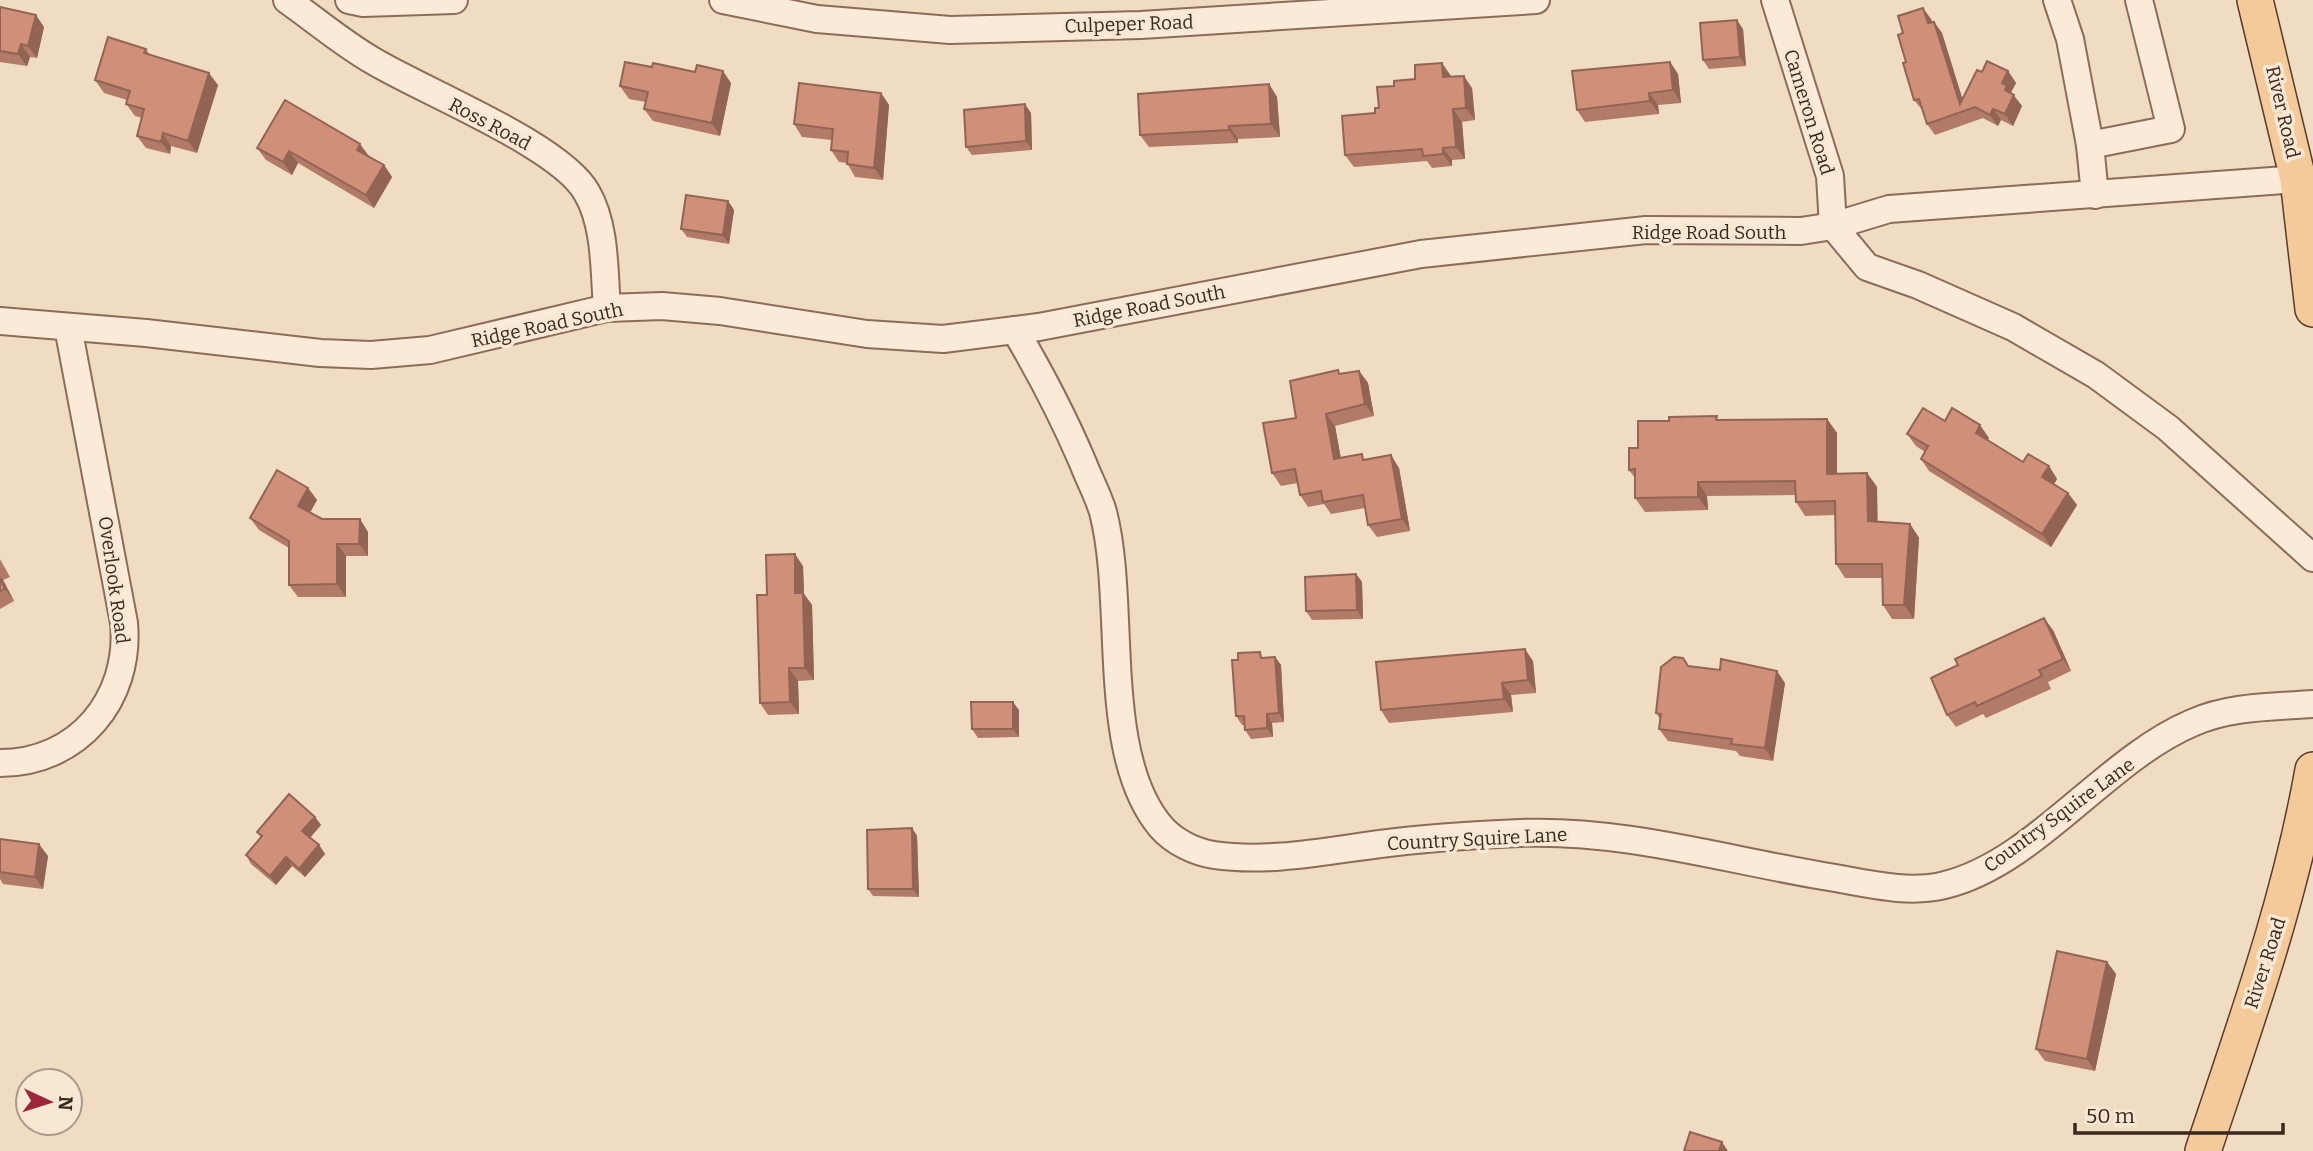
<svg xmlns="http://www.w3.org/2000/svg" width="2313" height="1151" viewBox="0 0 2313 1151" font-family="Bitter,serif">
<style>
.lines{fill:none;stroke-linecap:round;stroke-linejoin:round}
.minor-casing{stroke:#8b6c59;stroke-width:30}
.major-casing{stroke:#583b2e;stroke-width:38}
.minor{stroke:#faead7;stroke-width:26}
.major{stroke:#f4ca9a;stroke-width:35}
.wall{fill:#b27b67}
.shaded-wall{fill:#916454}
.building{fill:#cf8f78;stroke:#916454;stroke-width:2}
.labels{text-anchor:middle;dominant-baseline:central;stroke-width:7;stroke-linejoin:round;paint-order:stroke}
.street-label{font-size:19px;fill:#3a271e;stroke:#f7e7d3}
</style>
<rect width="100%" height="100%" fill="#f0dcc3"/>
<g class="lines">
<defs>
<g id="minor">
<path d="M 287,0 C 314,19 341,42 370,59 C 420,90 561,145 587,193 C 606,226 604,271 607,308"/>
<polyline points="349,0 363,3 454,0"/>
<polyline points="723,0 817,19 950,30 1141,25 1536,0"/>
<polyline points="1775,0 1830,176 1833,226 1867,267 1918,285 2013,327 2096,375 2168,428 2313,558"/>
<polyline points="2057,0 2070,39 2090,145"/>
<polyline points="2095,195 2090,145 2171,129 2139,0"/>
<polyline points="0,321 146,333 320,353 371,355 430,350 607,308 662,306 720,311 867,334 943,339 1039,327 1421,254 1646,230 1801,231 1833,226 1889,209 2298,179"/>
<path d="M 1015,330 C 1041,374 1063,416 1083,463 C 1089,479 1098,495 1103,512 C 1127,604 1099,754 1161,827 C 1174,842 1195,852 1214,855 C 1268,863 1326,851 1380,844 C 1426,838 1474,835 1520,833 C 1622,829 1723,859 1823,876 C 1862,882 1906,895 1945,885 C 2035,863 2105,760 2192,723 C 2230,706 2272,707 2313,704"/>
<path d="M 0,763 C 78,763 131,699 124,623 L 68,327"/>
</g>
<g id="major">
<polyline points="2255,0 2298,179 2313,309"/>
<path d="M 2203,1151 C 2245,1025 2290,901 2313,770"/>
</g>
</defs>
<!-- minor casing -->
<use href="#minor" class="minor-casing"/>
<!-- major casing -->
<use href="#major" class="major-casing"/>
<!-- minor -->
<use href="#minor" class="minor"/>
<!-- major -->
<use href="#major" class="major"/>
</g>
<!-- wall -->
<g class="wall">
<polygon points="0,7 44,27 37,58 30,57 27,66 0,62"/>
<polygon points="1931,19 1932,22 1934,22 1942,33 1962,99 1982,72 2008,71 2016,83 2011,92 2022,106 2013,126 2001,120 1998,126 1983,118 1935,135 1927,124 1923,111 1914,100"/>
<polygon points="1743,29 1746,66 1709,69 1703,60"/>
<polygon points="146,49 150,55 218,85 197,153 171,146 170,154 146,148 137,136 142,118 135,116 126,104 127,100 104,93 95,80"/>
<polygon points="1670,62 1678,74 1681,103 1658,105 1659,114 1585,122 1577,110"/>
<polygon points="1451,76 1472,88 1475,120 1462,122 1465,159 1452,160 1452,166 1432,168 1427,161 1354,167 1345,155 1394,86"/>
<polygon points="731,83 720,136 653,121 644,109 646,102 629,99 620,86"/>
<polygon points="1269,84 1277,97 1280,137 1238,139 1238,143 1149,147 1140,135"/>
<polygon points="881,93 889,105 883,180 855,177 847,163 839,162 831,150 832,140 802,137 794,124"/>
<polygon points="1031,113 1032,150 972,155 966,147"/>
<polygon points="360,144 369,156 384,165 392,177 374,208 298,163 292,175 266,160 257,148"/>
<polygon points="728,201 734,210 729,244 687,237 681,229"/>
<polygon points="1359,371 1368,383 1374,416 1335,426 1341,458 1366,459 1399,468 1410,531 1377,537 1368,525 1365,508 1331,514 1324,504 1308,507 1300,495 1298,483 1281,486 1272,473 1296,418 1341,374"/>
<polygon points="1827,419 1837,433 1837,474 1867,473 1877,487 1877,522 1910,524 1919,538 1914,619 1892,619 1883,605 1882,578 1845,578 1836,564 1835,515 1805,516 1796,502 1796,495 1707,496 1708,510 1645,512 1635,498 1635,478 1629,470 1638,448 1719,420"/>
<polygon points="1945,421 1989,438 1988,440 2023,462 2049,466 2057,479 2054,484 2068,493 2077,505 2051,547 1929,471 1921,459 1925,452 1916,446 1907,434"/>
<polygon points="308,488 317,500 310,512 322,519 368,532 368,556 346,556 346,597 298,597 289,585 289,548 259,530 250,518"/>
<polygon points="0,559 10,577 3,580 14,601 0,609"/>
<polygon points="803,566 804,594 812,605 814,680 798,681 799,714 768,715 760,703 767,595"/>
<polygon points="1356,574 1362,582 1363,619 1312,620 1306,611"/>
<polygon points="2053,630 2071,671 2048,682 2051,689 1986,718 1983,714 1956,727 1947,715"/>
<polygon points="1275,657 1281,665 1284,722 1272,723 1273,737 1251,739 1245,730 1245,725 1242,725 1236,716 1264,658"/>
<polygon points="1533,661 1536,693 1511,695 1513,712 1389,723 1381,710"/>
<polygon points="1689,666 1785,683 1773,761 1740,756 1736,751 1668,741 1659,729 1660,719 1656,713"/>
<polygon points="1019,710 1019,737 978,738 972,729"/>
<polygon points="315,817 321,825 310,838 319,845 325,854 305,877 292,866 276,885 251,864 246,855 261,837 257,832"/>
<polygon points="912,828 917,836 919,897 873,896 868,889"/>
<polygon points="0,839 48,856 43,889 3,884 0,879"/>
<polygon points="2107,962 2116,974 2095,1071 2045,1061 2036,1049"/>
</g>
<!-- shaded-wall -->
<g class="shaded-wall">
<polygon points="1923,8 1931,19 1936,35 1928,23"/>
<polygon points="36,15 44,27 37,58 28,46"/>
<polygon points="1737,20 1743,29 1746,66 1740,57"/>
<polygon points="1934,22 1942,33 1966,110 1960,104"/>
<polygon points="21,44 30,57 27,66 18,54"/>
<polygon points="1670,62 1678,74 1681,103 1673,90"/>
<polygon points="1442,63 1451,76 1452,89 1443,77"/>
<polygon points="723,71 731,83 720,136 712,123"/>
<polygon points="2008,71 2016,83 2011,92 2022,106 2013,126 2005,114 2005,90 2002,83"/>
<polygon points="209,73 218,85 197,153 188,141"/>
<polygon points="1464,76 1472,88 1475,120 1466,108"/>
<polygon points="1269,84 1277,97 1280,137 1271,124"/>
<polygon points="881,93 889,105 883,180 874,168"/>
<polygon points="1649,93 1658,105 1659,114 1650,101"/>
<polygon points="1025,104 1031,113 1032,150 1026,141"/>
<polygon points="1453,109 1462,122 1465,159 1456,147"/>
<polygon points="1993,109 2001,120 1998,126 1990,115"/>
<polygon points="1229,126 1238,139 1238,143 1229,130"/>
<polygon points="163,133 171,146 170,154 161,142"/>
<polygon points="360,144 369,157 357,150"/>
<polygon points="1443,148 1452,160 1452,166 1443,154"/>
<polygon points="289,151 298,163 292,175 283,162"/>
<polygon points="384,165 392,177 374,208 366,195"/>
<polygon points="728,201 734,210 729,244 723,235"/>
<polygon points="1359,371 1368,383 1374,416 1365,404"/>
<polygon points="1326,414 1335,426 1343,471 1334,459"/>
<polygon points="1827,419 1837,433 1837,488 1827,474"/>
<polygon points="1980,425 1989,438 1984,445 1976,433"/>
<polygon points="1391,455 1399,468 1410,531 1402,519"/>
<polygon points="2049,466 2057,479 2051,489 2042,477"/>
<polygon points="1867,473 1877,487 1878,535 1868,521"/>
<polygon points="1698,482 1707,496 1708,510 1698,497"/>
<polygon points="308,488 317,500 307,518 298,506"/>
<polygon points="2068,493 2077,505 2051,547 2042,534"/>
<polygon points="360,519 368,532 368,556 359,544"/>
<polygon points="1910,524 1919,538 1914,619 1904,605"/>
<polygon points="337,544 346,556 346,597 337,584"/>
<polygon points="795,554 803,566 804,594 812,605 814,680 805,668 795,593"/>
<polygon points="1356,574 1362,582 1363,619 1357,610"/>
<polygon points="0,577 3,580 14,601 5,589 0,579"/>
<polygon points="2044,618 2053,630 2071,671 2063,659"/>
<polygon points="1525,649 1533,661 1536,693 1528,680"/>
<polygon points="1275,657 1281,665 1284,722 1279,713"/>
<polygon points="789,668 798,681 799,714 790,702"/>
<polygon points="1777,671 1785,683 1773,761 1765,748"/>
<polygon points="1502,683 1511,695 1513,712 1504,699"/>
<polygon points="1013,702 1019,710 1019,737 1013,729"/>
<polygon points="1267,714 1272,723 1273,737 1267,728"/>
<polygon points="315,817 321,825 308,840 302,831"/>
<polygon points="912,828 917,836 919,897 913,889"/>
<polygon points="39,844 48,856 43,889 35,877"/>
<polygon points="319,845 325,854 305,877 299,869"/>
<polygon points="286,857 292,866 276,885 270,876"/>
<polygon points="2107,962 2116,974 2095,1071 2087,1059"/>
<polygon points="1722,1142 1728,1151 1720,1151 1719,1150"/>
</g>
<!-- building -->
<g class="building">
<polygon points="0,7 36,15 28,46 21,44 18,54 0,51"/>
<polygon points="1923,8 1928,23 1934,22 1960,104 1977,70 1982,72 1987,61 2008,71 2002,83 2007,86 2005,90 2014,95 2005,114 1993,109 1990,115 1975,107 1927,124 1919,99 1914,100 1903,63 1906,62 1898,35 1903,33 1898,16"/>
<polygon points="1737,20 1740,57 1703,60 1700,23"/>
<polygon points="108,37 146,49 144,53 209,73 188,141 163,133 161,142 137,136 144,109 126,104 130,91 95,80"/>
<polygon points="625,62 652,67 653,63 695,72 697,65 723,71 712,123 644,109 648,92 620,86"/>
<polygon points="1670,62 1673,90 1649,93 1650,101 1577,110 1572,71"/>
<polygon points="1442,63 1443,77 1464,76 1466,108 1453,109 1456,147 1443,148 1443,154 1423,156 1422,149 1345,155 1342,116 1375,113 1375,108 1379,108 1377,87 1394,86 1394,81 1415,79 1415,65"/>
<polygon points="799,83 881,93 874,168 847,164 848,152 831,150 833,129 794,124"/>
<polygon points="1269,84 1271,124 1229,126 1229,130 1140,135 1138,94"/>
<polygon points="285,100 360,144 357,150 384,165 366,195 289,151 283,162 257,148"/>
<polygon points="1025,104 1026,141 966,147 964,110"/>
<polygon points="686,195 728,201 723,235 681,229"/>
<polygon points="1338,370 1339,374 1359,371 1365,404 1326,414 1334,459 1362,454 1363,460 1391,455 1402,519 1368,525 1363,495 1323,502 1321,491 1300,495 1295,469 1272,473 1263,423 1296,418 1290,381"/>
<polygon points="1923,408 1945,421 1952,408 1980,425 1976,433 2023,462 2028,454 2049,466 2042,477 2068,493 2042,534 1921,459 1928,446 1907,434"/>
<polygon points="1717,416 1716,420 1827,419 1827,474 1867,473 1868,521 1910,524 1904,605 1883,605 1882,564 1836,564 1835,501 1796,502 1795,481 1698,482 1698,497 1635,498 1635,469 1629,470 1629,448 1638,448 1638,421 1669,421 1669,417"/>
<polygon points="277,470 308,488 298,506 322,519 360,519 359,544 337,544 337,584 289,585 289,541 250,518"/>
<polygon points="795,554 795,593 803,593 805,668 789,668 790,702 760,703 757,595 767,595 766,555"/>
<polygon points="1356,574 1357,610 1306,611 1305,577"/>
<polygon points="0,579 5,589 0,591"/>
<polygon points="2044,618 2063,659 2039,670 2042,676 1977,706 1975,702 1947,715 1931,678 1958,665 1955,659"/>
<polygon points="1525,649 1528,680 1502,683 1504,699 1381,710 1376,662"/>
<polygon points="1260,652 1261,658 1275,657 1279,713 1267,714 1267,728 1245,730 1244,716 1236,716 1232,660 1238,660 1238,653"/>
<polygon points="1674,657 1683,658 1688,666 1720,670 1721,659 1777,671 1765,748 1731,744 1732,739 1659,729 1661,714 1656,713 1661,667"/>
<polygon points="971,702 1013,702 1013,729 972,729"/>
<polygon points="289,794 315,817 302,831 319,845 299,869 286,857 270,876 246,855 262,836 257,832"/>
<polygon points="912,828 913,889 868,889 867,830"/>
<polygon points="0,839 39,844 35,877 0,872"/>
<polygon points="2057,951 2107,962 2087,1059 2036,1049"/>
<polygon points="1690,1132 1722,1142 1719,1150 1723,1151 1684,1151"/>
</g>
<g class="labels">
<!-- street labels -->
<g class="street-label">
<text transform="translate(1129 24) rotate(-2)">Culpeper Road</text>
<text transform="translate(1809 112) rotate(73)">Cameron Road</text>
<text transform="translate(2283 112) rotate(77)">River Road</text>
<text transform="translate(490 124) rotate(28)">Ross Road</text>
<text x="1709" y="232">Ridge Road South</text>
<text transform="translate(1149 306) rotate(-11)">Ridge Road South</text>
<text transform="translate(547 325) rotate(-12)">Ridge Road South</text>
<text transform="translate(114 580) rotate(82)">Overlook Road</text>
<text transform="translate(2059 815) rotate(-36)">Country Squire Lane</text>
<text transform="translate(1477 839) rotate(-3)">Country Squire Lane</text>
<text transform="translate(2265 963) rotate(-72)">River Road</text>
</g>
</g>
<!-- north arrow -->
<g transform="translate(49 1102) rotate(94)"><circle r="33" fill="#f7e7d3" stroke="#ab9a8b" stroke-width="2"/>
<path d="M0-5L12 26L0 18L-12 26Z" fill="#9c273a"/>
<text y="-10" font-size="19" font-weight="bold" text-anchor="middle" fill="#3a271e">N</text>
</g>
<!-- scale -->
<path d="M2075 1123v10h208v-10" fill="none" stroke="#3a271e" stroke-width="3.5"/>
<text x="2086" y="1123" font-size="21" fill="#3a271e" stroke="#f7e7d3" stroke-width="5" paint-order="stroke">50 m</text>
</svg>
